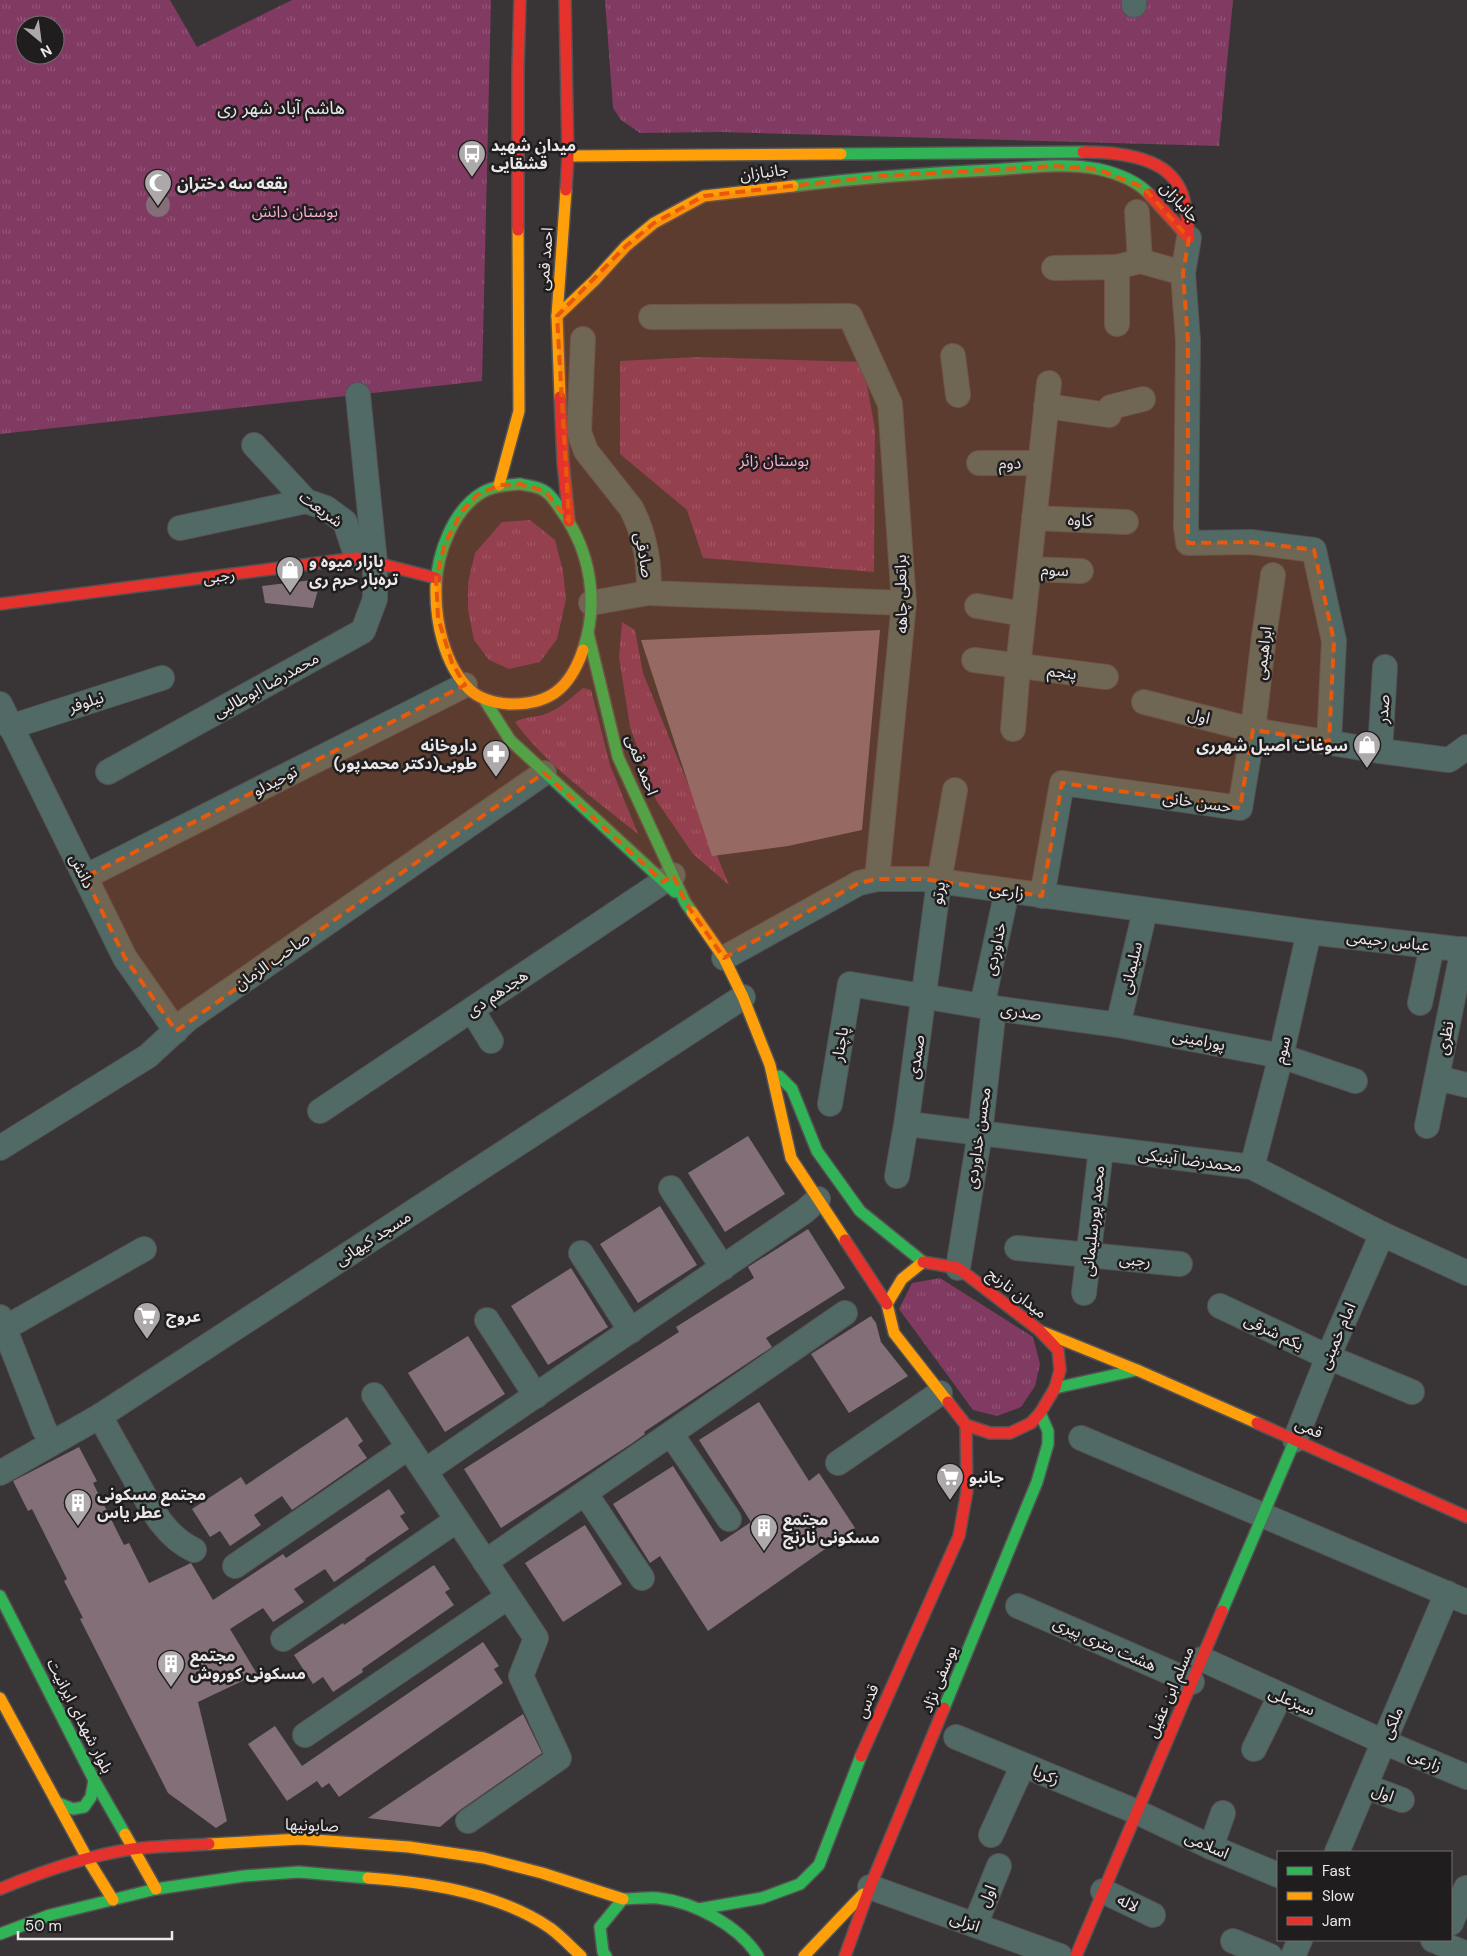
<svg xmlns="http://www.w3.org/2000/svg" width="1467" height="1956" viewBox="0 0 1467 1956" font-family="'DM Sans','Noto Sans Arabic',sans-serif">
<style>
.grass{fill:url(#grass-tufts);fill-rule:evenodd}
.building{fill:#826f78}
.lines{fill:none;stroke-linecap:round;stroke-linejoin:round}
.street-casing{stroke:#555254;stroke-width:26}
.fast-casing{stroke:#555254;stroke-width:14}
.slow-casing{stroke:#555254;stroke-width:14}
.jam-casing{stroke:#555254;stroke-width:14}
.street{stroke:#526a66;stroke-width:24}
.fast{stroke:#30b455;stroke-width:11}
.slow{stroke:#ff9f0a;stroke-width:11}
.jam{stroke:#e5322d;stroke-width:11}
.marked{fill:#e8590c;fill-opacity:0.2;stroke:#e8590c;stroke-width:4;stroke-dasharray:10 6;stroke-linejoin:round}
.labels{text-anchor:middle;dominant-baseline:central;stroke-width:5;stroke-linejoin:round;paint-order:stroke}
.poi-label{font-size:16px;font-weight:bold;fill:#ece8ea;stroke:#1f1d1e;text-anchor:start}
.street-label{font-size:16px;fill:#ece8ea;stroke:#1f1d1e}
.park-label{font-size:16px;fill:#f5aed0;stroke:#1f1d1e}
.neighbourhood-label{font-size:18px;fill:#ece8ea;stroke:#1f1d1e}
</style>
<defs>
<pattern id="grass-tufts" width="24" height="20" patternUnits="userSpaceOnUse" patternTransform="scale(1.25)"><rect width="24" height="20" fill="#813a61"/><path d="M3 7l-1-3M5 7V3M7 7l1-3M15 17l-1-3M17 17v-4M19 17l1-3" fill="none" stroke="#935678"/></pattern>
</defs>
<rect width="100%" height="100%" fill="#393537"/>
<!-- grass -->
<g class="grass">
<path d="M 0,0 L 170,0 L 197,47 L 292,0 L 491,0 L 482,381 L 0,434 ZM 25,25 L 55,25 L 55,55 L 25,55 Z"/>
<polygon points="605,0 1233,0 1219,146 721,132 640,133 621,120 613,108"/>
<polygon points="698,357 863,362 875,430 874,572 703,558 687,510 620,454 620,361"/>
<polygon points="530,520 555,540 563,571 566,599 557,639 540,662 509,669 489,660 474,640 468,610 468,583 475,553 502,522"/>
<polygon points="622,622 635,630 643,673 729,885 693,854 656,800 630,727 619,657"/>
<path d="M 583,688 L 591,690 L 610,765 L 638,834 C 597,801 545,764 515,722 C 525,717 533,717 543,715 C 558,710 571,698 583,688 Z"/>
<polygon points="940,1278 1033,1337 1040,1364 1035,1386 1021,1407 997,1416 973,1410 899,1309 912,1283"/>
</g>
<!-- building -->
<g class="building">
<circle cx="158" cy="205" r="12"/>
<polygon points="321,579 313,608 265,603 262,586"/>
<polygon points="880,630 862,830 788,846 712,856 641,640"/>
<polygon points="748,1136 785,1194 725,1232 688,1173"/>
<polygon points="660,1206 697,1265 638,1303 600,1244"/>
<polygon points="808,1229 845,1288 766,1338 772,1347 644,1432 645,1434 631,1444 501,1528 464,1469 679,1332 676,1327 754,1278 748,1267"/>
<polygon points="571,1268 608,1327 548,1365 511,1306"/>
<polygon points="871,1316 876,1323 881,1342 908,1376 849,1413 811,1354"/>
<polygon points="468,1336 505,1394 445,1432 408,1373"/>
<polygon points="759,1402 809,1481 819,1473 855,1528 708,1631 660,1556 650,1563 613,1504 673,1466 721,1542 751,1522 699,1440"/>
<polygon points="347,1417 363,1441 358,1445 367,1458 292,1510 282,1496 254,1515 261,1525 230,1546 220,1531 210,1537 192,1509 241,1477 246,1485"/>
<polygon points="79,1447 97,1481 93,1483 124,1545 129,1543 149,1583 191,1563 213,1600 283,1554 286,1558 389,1489 405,1513 400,1516 409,1529 365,1559 366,1560 334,1582 325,1569 294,1589 304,1602 273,1622 263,1608 230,1629 257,1674 198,1702 227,1821 216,1828 168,1793 80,1619 83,1618 64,1581 67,1579 32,1509 28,1511 13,1481"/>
<polygon points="585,1525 622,1584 563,1622 525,1563"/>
<polygon points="434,1565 450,1589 445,1592 454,1605 362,1669 363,1672 333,1692 323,1677 313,1684 294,1655 343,1623 344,1625"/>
<polygon points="483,1642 499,1666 494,1669 503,1683 339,1797 329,1783 322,1788 317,1781 287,1801 248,1744 275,1726 302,1766"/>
<polygon points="523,1714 542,1753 460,1810 440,1827 368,1818"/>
</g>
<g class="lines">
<defs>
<g id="street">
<polyline points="1134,5 1134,0"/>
<polyline points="1189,238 1183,273 1188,341 1186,527 1188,543 1251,542 1314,550 1334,641 1329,742"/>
<polyline points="1140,261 1183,273"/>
<polyline points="1054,268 1117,267"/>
<polyline points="651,317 850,316 890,404 904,603 877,879"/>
<polyline points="1117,324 1117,267 1140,261 1137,212"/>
<path d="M 583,339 L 579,432 L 586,451 L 631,508 C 644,532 651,566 648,593 L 904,603"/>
<polyline points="953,356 958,395"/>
<polyline points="1046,406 1109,415 1111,407 1143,399"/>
<polyline points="254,445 306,501 326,508 345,522 357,558"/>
<polyline points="979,463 1040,463"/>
<polyline points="1034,518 1126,522"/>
<polyline points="180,528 306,501"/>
<polyline points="1029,569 1081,571"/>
<polyline points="591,603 648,593"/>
<polyline points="977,606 1023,614"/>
<polyline points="974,660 1106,677"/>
<polyline points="1144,702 1253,730 1380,751 1449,760 1467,747"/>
<polyline points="0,704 125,958 176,1031"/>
<polyline points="10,727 162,678"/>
<polyline points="1013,729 1018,667 1049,383"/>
<polyline points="1380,751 1385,667"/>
<polyline points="108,772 363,631 375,599 375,563 358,395"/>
<polyline points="955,790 939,882 907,1119 908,1124 1252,1167 1382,1234 1467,1273"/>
<polyline points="85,877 465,685"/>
<polyline points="1042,896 1062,783 1240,808 1253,730 1264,636 1273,575"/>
<polyline points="724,958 859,883 877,879 924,879 1309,932 1467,950"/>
<polyline points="1420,1003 1432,946"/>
<polyline points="982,1006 1007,891"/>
<polyline points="472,1010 491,1041"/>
<polyline points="1118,1025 1145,911"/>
<polyline points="1437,1078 1467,1085"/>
<polyline points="830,1104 850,984 994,1008 1118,1025 1281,1056 1355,1081"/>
<polyline points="320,1111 673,875"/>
<polyline points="1427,1126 1463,949"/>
<polyline points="0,1148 148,1056 188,1019 544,773"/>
<polyline points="1252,1167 1281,1056 1309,932"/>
<polyline points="897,1176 907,1119"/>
<polyline points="671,1188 723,1268"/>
<polyline points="1017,1248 1180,1264"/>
<polyline points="581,1253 631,1331"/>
<polyline points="958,1268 980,1133 994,1008"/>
<polyline points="1084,1293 1101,1149"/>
<polyline points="1220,1306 1328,1357 1412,1392"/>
<polyline points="0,1317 44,1429 52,1442"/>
<polyline points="487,1320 536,1396"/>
<polyline points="5,1328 144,1249"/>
<polyline points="374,1395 536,1638 521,1676 559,1758 468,1821"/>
<path d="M 100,1416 C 111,1437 123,1457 134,1477 C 150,1506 164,1536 194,1550"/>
<polyline points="671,1434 729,1519"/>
<polyline points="1081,1438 1467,1602"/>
<polyline points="1295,1440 1328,1357 1382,1234"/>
<polyline points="838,1463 940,1393"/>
<polyline points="425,1471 805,1211 818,1199"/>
<polyline points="0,1473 100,1416 743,997"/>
<polyline points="585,1493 642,1578"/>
<polyline points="485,1562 845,1313"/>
<polyline points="235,1566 409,1447"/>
<polyline points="1018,1606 1192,1682"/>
<polyline points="283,1639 457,1520"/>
<polyline points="1202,1659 1384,1742 1467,1777"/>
<polyline points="305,1735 508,1597"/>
<polyline points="956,1737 1137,1812 1211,1847 1278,1875"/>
<polyline points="1254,1749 1280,1696"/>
<polyline points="1365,1786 1402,1800"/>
<polyline points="991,1835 1023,1765"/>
<polyline points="1211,1847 1223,1813"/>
<polyline points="1337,1852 1447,1593"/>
<polyline points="870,1887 1060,1956"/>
<polyline points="1103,1891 1153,1915"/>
<polyline points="1451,1923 1466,1888"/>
<polyline points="975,1925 999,1866"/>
<polyline points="1433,1940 1467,1954"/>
<polyline points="1233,1941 1270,1956"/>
<polyline points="1293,1956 1300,1940"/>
</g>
<g id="fast">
<polyline points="841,154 1083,152"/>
<path d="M 793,186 C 859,178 924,173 991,170 C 1026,168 1064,162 1098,169 C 1116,173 1136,180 1149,194"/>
<path d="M 520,484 C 528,486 539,486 546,492 C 553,497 558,506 563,513 C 591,553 599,604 583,650"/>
<path d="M 436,586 C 437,554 453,509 483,492 C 494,486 507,485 520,484"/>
<polyline points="588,633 618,757 685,902 692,912"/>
<polyline points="484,699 510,740 675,892"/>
<polyline points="779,1076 792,1089 817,1151 860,1211 923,1262"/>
<polyline points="1055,1388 1137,1370"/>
<polyline points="0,1596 94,1780 125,1834"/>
<polyline points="1222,1611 1295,1440"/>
<polyline points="944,1708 1037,1482 1048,1444 1048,1431 1040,1413"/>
<polyline points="56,1802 73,1809 84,1807 91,1797 94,1780"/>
<polyline points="699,1909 762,1898 800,1884 819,1865 861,1756"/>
<polyline points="0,1934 50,1915 156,1889 244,1876 299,1872 368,1878"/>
<path d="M 606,1956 L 603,1952 L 600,1927 L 623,1899 C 634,1899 646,1897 658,1898 C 694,1902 738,1925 758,1956"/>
</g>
<g id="slow">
<polyline points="568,156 841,154"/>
<polyline points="557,316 595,280 626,246 654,223 704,196 793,186"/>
<polyline points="560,397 557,316 566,190"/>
<polyline points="499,485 519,411 518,230"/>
<path d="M 436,586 C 435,621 444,665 470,690 C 481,700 495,703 509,704 C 550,705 570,688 583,650"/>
<polyline points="692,912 724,958 743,997 770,1065 791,1158 845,1240"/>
<polyline points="923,1262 902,1279 887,1304 894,1333 948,1402"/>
<polyline points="1043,1332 1137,1370 1257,1423"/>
<polyline points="0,1698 87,1858 113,1900"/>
<polyline points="125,1834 156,1889"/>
<polyline points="209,1844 301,1839 409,1847 484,1858 542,1873 623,1899"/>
<path d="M 368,1878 C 426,1882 501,1894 550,1928 C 561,1936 571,1947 581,1956"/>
<polyline points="804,1956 863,1894"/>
</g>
<g id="jam">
<polyline points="565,0 568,156 566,190"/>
<path d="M 1083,152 C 1114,152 1161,155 1178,185 C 1187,199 1187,222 1189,238 L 1149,194"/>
<polyline points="518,230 518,68 520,0"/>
<polyline points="560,397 563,462 569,521"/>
<polyline points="0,604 357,558 436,578"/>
<polyline points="845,1240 887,1304"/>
<polyline points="923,1262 958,1268 1039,1330 1058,1350 1060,1370 1055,1388 1040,1413 1031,1423 1010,1433 990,1433 966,1425 948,1402"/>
<polyline points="1257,1423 1467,1517"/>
<polyline points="861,1756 959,1536 967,1491 966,1425"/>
<path d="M 0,1889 C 43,1871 86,1856 132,1849 C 157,1846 183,1846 209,1844"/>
<polyline points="845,1956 870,1887 944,1708"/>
<polyline points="1076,1956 1222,1611"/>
</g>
</defs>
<!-- street casing -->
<use href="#street" class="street-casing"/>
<!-- fast casing -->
<use href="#fast" class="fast-casing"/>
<!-- slow casing -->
<use href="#slow" class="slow-casing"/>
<!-- jam casing -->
<use href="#jam" class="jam-casing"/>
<!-- street -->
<use href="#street" class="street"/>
<!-- fast -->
<use href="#fast" class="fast"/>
<!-- slow -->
<use href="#slow" class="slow"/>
<!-- jam -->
<use href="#jam" class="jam"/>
</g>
<!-- marked area -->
<path class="marked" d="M 1054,166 L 1097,169 L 1143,187 L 1189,238 L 1183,273 L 1188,341 L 1188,543 L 1251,542 L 1314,550 L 1334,641 L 1329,742 L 1253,730 L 1240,808 L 1062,783 L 1042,896 L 924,879 L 877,879 L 859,883 L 724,958 L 685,902 L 673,875 L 663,882 L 544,773 L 176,1031 L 125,958 L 85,877 L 465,685 L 452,663 L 438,618 L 436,578 L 445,543 L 462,511 L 477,495 L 499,485 L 520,484 L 545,491 L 569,521 L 557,316 L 626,246 L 654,223 L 704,196 L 877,176 Z"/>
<!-- icons -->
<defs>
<symbol id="bus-pin" viewBox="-11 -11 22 30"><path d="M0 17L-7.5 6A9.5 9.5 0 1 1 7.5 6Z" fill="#ada9ab" stroke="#1f1d1e"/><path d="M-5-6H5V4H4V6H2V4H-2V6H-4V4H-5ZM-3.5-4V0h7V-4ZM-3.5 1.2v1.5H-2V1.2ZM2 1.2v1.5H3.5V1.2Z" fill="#fff"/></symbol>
<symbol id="mosque-pin" viewBox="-11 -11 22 30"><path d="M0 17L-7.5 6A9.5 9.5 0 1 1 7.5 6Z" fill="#ada9ab" stroke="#1f1d1e"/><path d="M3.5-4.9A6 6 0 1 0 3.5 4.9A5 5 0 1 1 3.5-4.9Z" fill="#fff"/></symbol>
<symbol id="shop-pin" viewBox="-11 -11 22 30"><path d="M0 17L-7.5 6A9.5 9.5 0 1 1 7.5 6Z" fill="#ada9ab" stroke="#1f1d1e"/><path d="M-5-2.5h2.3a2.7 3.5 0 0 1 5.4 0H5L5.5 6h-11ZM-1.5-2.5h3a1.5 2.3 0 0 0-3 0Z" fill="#fff"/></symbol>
<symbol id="pharmacy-pin" viewBox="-11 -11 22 30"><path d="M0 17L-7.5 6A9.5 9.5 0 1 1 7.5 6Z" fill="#ada9ab" stroke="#1f1d1e"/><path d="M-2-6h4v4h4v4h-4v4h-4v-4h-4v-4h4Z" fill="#fff"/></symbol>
<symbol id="supermarket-pin" viewBox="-11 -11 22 30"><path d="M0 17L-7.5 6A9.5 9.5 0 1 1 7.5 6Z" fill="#ada9ab" stroke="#1f1d1e"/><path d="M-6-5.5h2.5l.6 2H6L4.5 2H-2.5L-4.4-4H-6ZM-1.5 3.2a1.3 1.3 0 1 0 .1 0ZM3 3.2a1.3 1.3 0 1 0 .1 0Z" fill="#fff"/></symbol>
<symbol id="building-pin" viewBox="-11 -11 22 30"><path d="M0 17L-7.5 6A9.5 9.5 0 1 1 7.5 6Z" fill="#ada9ab" stroke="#1f1d1e"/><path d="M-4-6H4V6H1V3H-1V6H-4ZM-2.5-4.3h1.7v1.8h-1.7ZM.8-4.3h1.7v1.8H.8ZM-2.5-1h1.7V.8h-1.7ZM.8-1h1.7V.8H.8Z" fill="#fff"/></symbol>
</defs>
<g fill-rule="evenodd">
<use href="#bus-pin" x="456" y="138" width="32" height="43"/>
<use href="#mosque-pin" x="142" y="167" width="32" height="43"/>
<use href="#shop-pin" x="274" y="554" width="32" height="43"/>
<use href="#shop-pin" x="1351" y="729" width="32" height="43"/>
<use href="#pharmacy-pin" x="480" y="738" width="32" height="43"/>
<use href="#supermarket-pin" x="131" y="1300" width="32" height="43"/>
<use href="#supermarket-pin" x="934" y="1461" width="32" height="43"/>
<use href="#building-pin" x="62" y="1487" width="32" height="43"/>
<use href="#building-pin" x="748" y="1512" width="32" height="43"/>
<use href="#building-pin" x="155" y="1648" width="32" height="43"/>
</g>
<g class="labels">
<!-- poi labels -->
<g class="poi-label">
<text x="491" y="145">میدان شهید<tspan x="491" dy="18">قشقایی</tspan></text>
<text x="177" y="183">بقعه سه دختران</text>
<text x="309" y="561">بازار میوه و<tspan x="309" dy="18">تره‌بار حرم ری</tspan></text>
<text x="477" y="745" text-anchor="end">داروخانه<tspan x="477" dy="18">طوبی(دکتر محمدپور)</tspan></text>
<text x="1348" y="745" text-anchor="end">سوغات اصیل شهرری</text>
<text x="166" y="1316">عروج</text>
<text x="969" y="1477">جانبو</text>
<text x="97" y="1494">مجتمع مسکونی<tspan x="97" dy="18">عطر یاس</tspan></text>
<text x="783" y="1519">مجتمع<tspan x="783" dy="18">مسکونی نارنج</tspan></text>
<text x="190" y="1655">مجتمع<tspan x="190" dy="18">مسکونی کوروش</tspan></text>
</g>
<!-- street labels -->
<g class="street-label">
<text transform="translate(764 172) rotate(-7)">جانبازان</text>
<text transform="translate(1180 202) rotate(47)">جانبازان</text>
<text transform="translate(545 259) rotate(-86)">احمد قمی</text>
<text transform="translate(1010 463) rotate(-1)">دوم</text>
<text transform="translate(321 509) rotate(36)">شریعت</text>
<text transform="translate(1080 520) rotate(2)">کاوه</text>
<text transform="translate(644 555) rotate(80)">صادقی</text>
<text transform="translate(1055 570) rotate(3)">سوم</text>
<text transform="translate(219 576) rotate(-7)">رجبی</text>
<text transform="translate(901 594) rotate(-91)">براتعلی چاهه</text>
<text transform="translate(1263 653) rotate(-83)">ابراهیمی</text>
<text transform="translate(1062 672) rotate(7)">پنجم</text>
<text transform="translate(266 685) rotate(-29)">محمدرضا ابوطالبی</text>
<text transform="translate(86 702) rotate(-18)">نیلوفر</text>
<text transform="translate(1383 709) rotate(-87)">صدر</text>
<text transform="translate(1199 716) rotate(14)">اول</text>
<text transform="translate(642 765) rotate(69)">احمد قمی</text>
<text transform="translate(275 781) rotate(-27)">توحیدلو</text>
<text transform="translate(1197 802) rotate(8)">حسن خانی</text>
<text transform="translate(82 871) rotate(64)">دانش</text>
<text transform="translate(1007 891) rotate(8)">زارعی</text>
<text transform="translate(938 893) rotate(-82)">پرتو</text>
<text transform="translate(1388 941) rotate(6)">عباس رحیمی</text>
<text transform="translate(995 949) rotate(-78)">خداوردی</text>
<text transform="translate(272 961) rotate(-35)">صاحب الزمان</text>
<text transform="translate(1131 968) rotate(-77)">سلیمانی</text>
<text transform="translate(497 993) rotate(-34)">هجدهم دی</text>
<text transform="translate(1021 1012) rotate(8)">صدری</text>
<text transform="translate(1445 1038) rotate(-79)">نظری</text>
<text transform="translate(1199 1040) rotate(11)">پورامینی</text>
<text transform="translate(840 1044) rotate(-80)">پاچنار</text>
<text transform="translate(1282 1050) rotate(-77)">سوم</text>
<text transform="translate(916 1057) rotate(-82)">صمدی</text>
<text transform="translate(978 1138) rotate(-82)">محسن خداوردی</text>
<text transform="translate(1190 1160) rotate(7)">محمدرضا آبنیکی</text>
<text transform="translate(1093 1221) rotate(-84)">محمد پورسلیمانی</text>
<text transform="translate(373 1238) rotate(-33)">مسجد کیهانی</text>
<text transform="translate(1135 1260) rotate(5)">رجبی</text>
<text transform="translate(1017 1293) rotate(38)">میدان نارنج</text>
<text transform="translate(1274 1332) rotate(25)">یکم شرقی</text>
<text transform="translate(1337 1336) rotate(-67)">امام خمینی</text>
<text transform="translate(1309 1428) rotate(24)">قمی</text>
<text transform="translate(1105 1644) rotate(24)">هشت متری پیری</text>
<text transform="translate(939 1679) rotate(-68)">یوسفی نژاد</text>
<text transform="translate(1170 1692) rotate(-67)">مسلم ابن عقیل</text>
<text transform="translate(867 1701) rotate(-66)">قدس</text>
<text transform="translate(1292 1701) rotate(24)">سبزعلی</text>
<text transform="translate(80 1716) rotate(63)">بلوار شهدای ایرانیت</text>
<text transform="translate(1392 1723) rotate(-67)">ملکی</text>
<text transform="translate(1425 1760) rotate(23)">زارعی</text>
<text transform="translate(1046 1775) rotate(23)">زکریا</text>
<text transform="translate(1383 1793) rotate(21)">اول</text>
<text transform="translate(312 1825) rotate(2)">صابونیها</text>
<text transform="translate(1207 1845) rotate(24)">اسلامی</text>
<text transform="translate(987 1896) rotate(-68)">اول</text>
<text transform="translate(1128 1903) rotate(26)">لاله</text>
<text transform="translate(965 1922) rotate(20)">انزلی</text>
</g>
<!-- park labels -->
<g class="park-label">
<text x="295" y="211">بوستان دانش</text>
<text x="774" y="460">بوستان زائر</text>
</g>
<!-- neighbourhood labels -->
<g class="neighbourhood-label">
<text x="281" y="108">هاشم آباد شهر ری</text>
</g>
</g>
<!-- legend -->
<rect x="1277" y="1851" width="175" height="90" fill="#1f1d1e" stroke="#716e70"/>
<rect x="1287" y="1867" width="25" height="8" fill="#30b455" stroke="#716e70"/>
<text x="1322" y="1876" font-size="15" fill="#ece8ea">Fast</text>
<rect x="1287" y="1892" width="25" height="8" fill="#ff9f0a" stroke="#716e70"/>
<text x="1322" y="1901" font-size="15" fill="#ece8ea">Slow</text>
<rect x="1287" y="1917" width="25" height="8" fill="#e5322d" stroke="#716e70"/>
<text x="1322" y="1926" font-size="15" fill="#ece8ea">Jam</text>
<!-- north arrow -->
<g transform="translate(40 40) rotate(151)"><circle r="24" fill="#1f1d1e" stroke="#716e70"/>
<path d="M0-4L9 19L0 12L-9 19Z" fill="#ada9ab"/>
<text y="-8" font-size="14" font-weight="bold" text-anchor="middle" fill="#ece8ea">N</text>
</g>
<!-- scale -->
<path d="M18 1931v8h154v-8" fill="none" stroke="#ece8ea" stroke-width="2.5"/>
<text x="25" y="1931" font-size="15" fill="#ece8ea" stroke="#1f1d1e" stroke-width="4" paint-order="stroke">50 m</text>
</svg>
